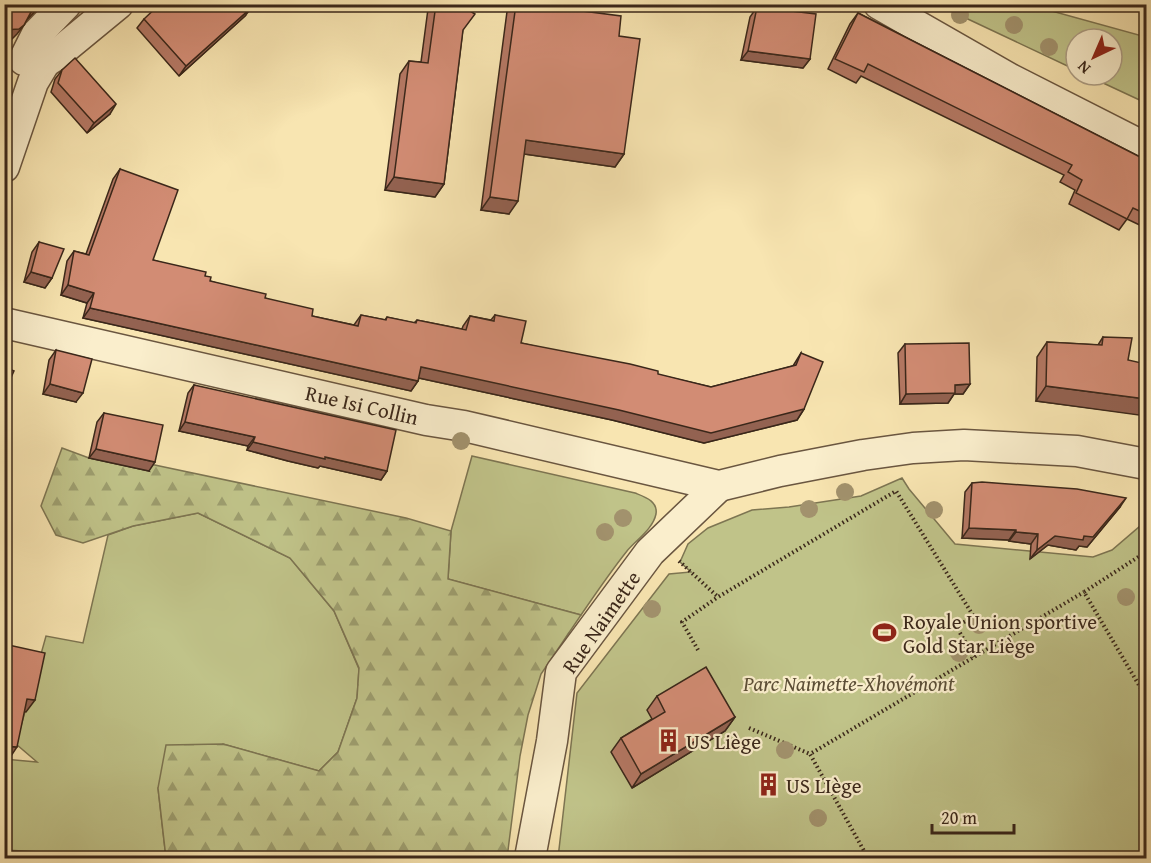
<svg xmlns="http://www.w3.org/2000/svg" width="1151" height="863" viewBox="0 0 1151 863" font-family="'Gentium Book Plus',serif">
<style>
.green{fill:#c0c389;stroke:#7d7552;stroke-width:1.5}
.forest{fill:url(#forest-firs);stroke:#7d7552;stroke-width:1.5}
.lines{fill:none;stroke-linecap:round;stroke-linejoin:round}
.minor-casing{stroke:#6a5640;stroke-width:33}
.path{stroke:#3a271a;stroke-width:4;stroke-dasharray:1.5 3;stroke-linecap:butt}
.minor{stroke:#faeecc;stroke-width:30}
.tree{fill:#a2926d}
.wall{fill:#b57864;stroke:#3a271a;stroke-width:1.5}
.shaded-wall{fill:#936251;stroke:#3a271a;stroke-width:1.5}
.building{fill:#d28c74;stroke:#3a271a;stroke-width:1.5}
.labels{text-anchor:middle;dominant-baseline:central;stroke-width:4.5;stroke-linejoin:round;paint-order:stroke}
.street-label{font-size:21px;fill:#3a271a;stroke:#faeecc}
.poi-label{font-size:21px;fill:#3a271a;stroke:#faeecc;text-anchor:start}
.park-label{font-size:21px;font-style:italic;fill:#5c4e36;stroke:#faeecc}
</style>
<defs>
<pattern id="forest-firs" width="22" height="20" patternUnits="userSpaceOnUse" patternTransform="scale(1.5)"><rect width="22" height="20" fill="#c0c389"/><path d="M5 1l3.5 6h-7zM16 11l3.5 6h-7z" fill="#9d9e6f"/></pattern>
</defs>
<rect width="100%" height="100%" fill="#f8e5b1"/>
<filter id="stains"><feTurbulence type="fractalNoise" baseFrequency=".00333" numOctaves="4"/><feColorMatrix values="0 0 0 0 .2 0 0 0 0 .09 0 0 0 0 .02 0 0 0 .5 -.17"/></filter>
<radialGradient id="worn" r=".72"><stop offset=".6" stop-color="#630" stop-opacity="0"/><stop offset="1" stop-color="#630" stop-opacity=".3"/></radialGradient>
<!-- green -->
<g class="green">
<polygon points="956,4 1030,5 1146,37 1146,103 1086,75 1112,75 1112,39 1076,39 1076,70 953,12"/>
<path d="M 472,456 L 635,493 C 645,497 658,501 656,514 C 653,529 636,540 627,551 C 611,571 596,593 581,615 L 448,579 L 451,531 Z"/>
<polygon points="902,478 909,489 955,544 1093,557 1112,550 1146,521 1146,858 558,858 577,693 669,574 691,572 680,562 688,544 708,528 752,510 789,507 861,496"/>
<polygon points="198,513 290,558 334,611 359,669 357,698 338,752 319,771 223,744 158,788 166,858 71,858 58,853 5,850 4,759 37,762 16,744 46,636 83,643 108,535 133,526"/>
</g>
<!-- forest -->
<polygon class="forest" points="62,448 89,458 150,464 406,518 451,531 448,579 581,615 541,674 528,715 520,756 507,858 166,858 158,788 166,745 223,744 319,771 338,752 357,698 359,668 334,611 290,558 198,513 133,526 83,543 56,535 41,506"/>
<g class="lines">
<defs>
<g id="minor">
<polyline points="879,4 1012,80 1146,148"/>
<polyline points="24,60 37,34 66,4"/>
<polyline points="45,62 56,55 118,4"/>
<polyline points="4,167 33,82 45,62"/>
<polyline points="4,323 426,420 464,426 719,486 780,471 863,455 913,448 964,445 1077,451 1146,464"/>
<polyline points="530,858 552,741 561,672 650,552 719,486"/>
</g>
</defs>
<!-- minor casing -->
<use href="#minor" class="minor-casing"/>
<!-- path -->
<g class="path">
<polyline points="1146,552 1084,592 1146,697"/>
<polyline points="679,561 718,597 896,491 974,617 956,626 974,657"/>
<polyline points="698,650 682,622 718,597"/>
<polyline points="749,728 810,754"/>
<polyline points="868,858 810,754 1084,592"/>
</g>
<!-- minor -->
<use href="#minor" class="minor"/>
</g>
<!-- trees -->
<g class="tree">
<circle cx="960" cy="15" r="9"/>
<circle cx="1014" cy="25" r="9"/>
<circle cx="1049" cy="47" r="9"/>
<circle cx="461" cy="441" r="9"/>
<circle cx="845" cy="492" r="9"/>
<circle cx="809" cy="509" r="9"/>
<circle cx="934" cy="510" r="9"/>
<circle cx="623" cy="518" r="9"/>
<circle cx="605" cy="532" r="9"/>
<circle cx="1126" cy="597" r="9"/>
<circle cx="652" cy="609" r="9"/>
<circle cx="979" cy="625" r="9"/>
<circle cx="959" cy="653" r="9"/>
<circle cx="785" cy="750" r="9"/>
<circle cx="818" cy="818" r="9"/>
</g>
<!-- wall -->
<g class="wall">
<polygon points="431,4 466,4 444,184 435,197 385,190 400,74 409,61 421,62 428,9"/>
<polygon points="508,4 544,4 544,6 619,36 624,154 615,167 524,154 509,214 481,210"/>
<polygon points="757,7 810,59 803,68 741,60 750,17"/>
<polygon points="858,13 1146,160 1146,228 1127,219 1119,230 1069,204 1075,190 1060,182 1064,175 861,76 856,83 828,69 850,24"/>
<polygon points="245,16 179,76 137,28 144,19"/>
<polygon points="62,70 110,114 87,133 51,92 55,79"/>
<polygon points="120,169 153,260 205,276 210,281 265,298 312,316 354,325 361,315 385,320 387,317 414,323 417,320 462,329 463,326 470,316 491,320 495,315 521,343 711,387 793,366 801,353 804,409 797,420 704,443 612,420 419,378 418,381 411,391 83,318 87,303 61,295 67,261 74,251 86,254 113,179"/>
<polygon points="39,242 52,278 45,288 24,282 32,252"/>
<polygon points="1103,337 1128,360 1137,414 1036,401 1037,357 1047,342 1098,345"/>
<polygon points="905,344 970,384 963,394 954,394 948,403 900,404 898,353"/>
<polygon points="56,350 76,402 43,394 49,360"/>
<polygon points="194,385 387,471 381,480 320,466 318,468 288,461 247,450 248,446 179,431 188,393"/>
<polygon points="104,413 149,471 89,458 97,422"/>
<polygon points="972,483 1120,507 1087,547 1079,546 1076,550 1048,545 1030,559 1031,544 1009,541 1009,540 962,538 965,492"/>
<polygon points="657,696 735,717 725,731 632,788 611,752 621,738 652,719 647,710"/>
</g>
<!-- shaded-wall -->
<g class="shaded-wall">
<polygon points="39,4 42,4 25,22 31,12"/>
<polygon points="694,4 719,4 718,7"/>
<polygon points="252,7 245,16 179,76 186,66"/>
<polygon points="24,25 17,34 12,39 4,39 4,30"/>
<polygon points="748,51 810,59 803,68 741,60"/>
<polygon points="116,104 110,114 87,133 94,123"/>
<polygon points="526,140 624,154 615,167 517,153"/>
<polygon points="394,177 444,184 435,197 385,190"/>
<polygon points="490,197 518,201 509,214 481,210"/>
<polygon points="31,272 52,278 45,288 24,282"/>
<polygon points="68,285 94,293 87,303 61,295"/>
<polygon points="90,308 418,381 411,391 83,318"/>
<polygon points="421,367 804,409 797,420 704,443 612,420 414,377"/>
<polygon points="50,384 83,393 76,402 43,394"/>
<polygon points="970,384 963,394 954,394 948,403 900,404 906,394 955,385"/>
<polygon points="1046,386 1146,399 1146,416 1036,401"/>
<polygon points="185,422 255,437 248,446 179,431"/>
<polygon points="253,442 325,457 387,471 381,480 320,466 318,468 288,461 247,450"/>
<polygon points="96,449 155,462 149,471 89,458"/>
<polygon points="1126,498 1120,507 1087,547 1079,546 1076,550 1048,545 1030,559 1037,550 1055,536"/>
<polygon points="969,528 1016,530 1009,540 962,538"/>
<polygon points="1016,532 1038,534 1031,544 1009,541"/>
<polygon points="27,699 35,700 26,712 19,711"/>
<polygon points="735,717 725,731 632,788 641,774"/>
<polygon points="4,746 17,747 9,759 4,759"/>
</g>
<!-- building -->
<g class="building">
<polygon points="4,4 39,4 31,12 24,25 19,29 4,30"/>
<polygon points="160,4 250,4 252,7 186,66 144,19"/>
<polygon points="436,4 466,4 465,8 475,14 463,30 444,184 394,177 409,61 428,63"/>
<polygon points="516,4 544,4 544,6 621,16 619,36 640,39 624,154 526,140 518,201 490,197"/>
<polygon points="757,7 816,14 810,59 748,51"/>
<polygon points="858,13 1146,160 1146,214 1133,208 1127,219 1076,193 1082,180 1068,172 1072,165 868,64 864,72 835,59"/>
<polygon points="75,58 116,104 94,123 58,83 62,70"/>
<polygon points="120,169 178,190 153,260 206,272 205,276 211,277 210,281 266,294 265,298 313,309 312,316 358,326 361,315 386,320 387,317 416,323 417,320 466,330 470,316 494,321 495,315 526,321 521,343 630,364 658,371 658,374 711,387 796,365 801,353 823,362 804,409 711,433 619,410 421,367 418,381 90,308 94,293 68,285 74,251 89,255"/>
<polygon points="39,242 64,249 52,278 31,272"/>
<polygon points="1103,337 1132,338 1128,360 1146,364 1146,399 1046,386 1047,342 1102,345"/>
<polygon points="969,343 970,384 955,385 955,393 906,394 905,344"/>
<polygon points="56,350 92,359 83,393 50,384"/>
<polygon points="4,367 14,371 4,393"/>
<polygon points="194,385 396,430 387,471 325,457 325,459 295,452 253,442 255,437 185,422"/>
<polygon points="104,413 163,425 155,462 96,449"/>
<polygon points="982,482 1077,489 1126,498 1093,537 1084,536 1083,540 1055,536 1037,550 1038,534 1016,532 1016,530 969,528 972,483"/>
<polygon points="4,644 45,653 35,700 27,699 17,747 4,746"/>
<polygon points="706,667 735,717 641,774 621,738 665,712 657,696"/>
</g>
<!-- icons -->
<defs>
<symbol id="stadium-bare" viewBox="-9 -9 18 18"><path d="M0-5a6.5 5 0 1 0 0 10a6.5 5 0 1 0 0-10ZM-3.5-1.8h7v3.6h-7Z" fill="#8f2418" stroke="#faeecc" stroke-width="2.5" paint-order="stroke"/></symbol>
<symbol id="building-bare" viewBox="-9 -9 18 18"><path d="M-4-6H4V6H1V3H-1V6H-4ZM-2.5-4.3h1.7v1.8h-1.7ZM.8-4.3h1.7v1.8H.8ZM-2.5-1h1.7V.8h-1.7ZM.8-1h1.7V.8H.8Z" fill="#8f2418" stroke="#faeecc" stroke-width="2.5" paint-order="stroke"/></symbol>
</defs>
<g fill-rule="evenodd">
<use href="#stadium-bare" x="868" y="616" width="33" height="33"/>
<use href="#building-bare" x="652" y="724" width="33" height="33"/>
<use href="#building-bare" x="752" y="768" width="33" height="33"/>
</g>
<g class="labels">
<!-- street labels -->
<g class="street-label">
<text transform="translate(362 405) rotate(13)">Rue Isi Collin</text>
<text transform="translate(601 622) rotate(-55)">Rue Naimette</text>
</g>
<!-- poi labels -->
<g class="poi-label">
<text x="903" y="621">Royale Union sportive<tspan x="903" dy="24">Gold Star Liège</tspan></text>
<text x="686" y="741">US Liège</text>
<text x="786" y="785">US LIège</text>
</g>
<!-- park labels -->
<g class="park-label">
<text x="849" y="683">Parc Naimette-Xhovémont</text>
</g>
</g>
<!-- margin -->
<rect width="1151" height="863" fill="none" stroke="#f8e5b1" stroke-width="24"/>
<rect x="6" y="6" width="1139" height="851" fill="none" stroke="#3a271a" stroke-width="3"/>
<rect x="12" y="12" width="1127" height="839" fill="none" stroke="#3a271a" stroke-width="1.5"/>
<!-- north arrow -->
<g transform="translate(1094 57) rotate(224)"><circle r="28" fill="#faeecc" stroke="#ad9e85" stroke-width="1.5"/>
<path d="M0-4.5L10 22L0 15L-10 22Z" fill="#8f2418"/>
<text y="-9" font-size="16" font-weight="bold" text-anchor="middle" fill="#3a271a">N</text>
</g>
<!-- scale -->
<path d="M932 824v9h82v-9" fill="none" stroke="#3a271a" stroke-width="3"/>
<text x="941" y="824" font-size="18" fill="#3a271a" stroke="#faeecc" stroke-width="4.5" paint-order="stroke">20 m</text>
<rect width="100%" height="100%" filter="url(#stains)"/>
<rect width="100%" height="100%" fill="url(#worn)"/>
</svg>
